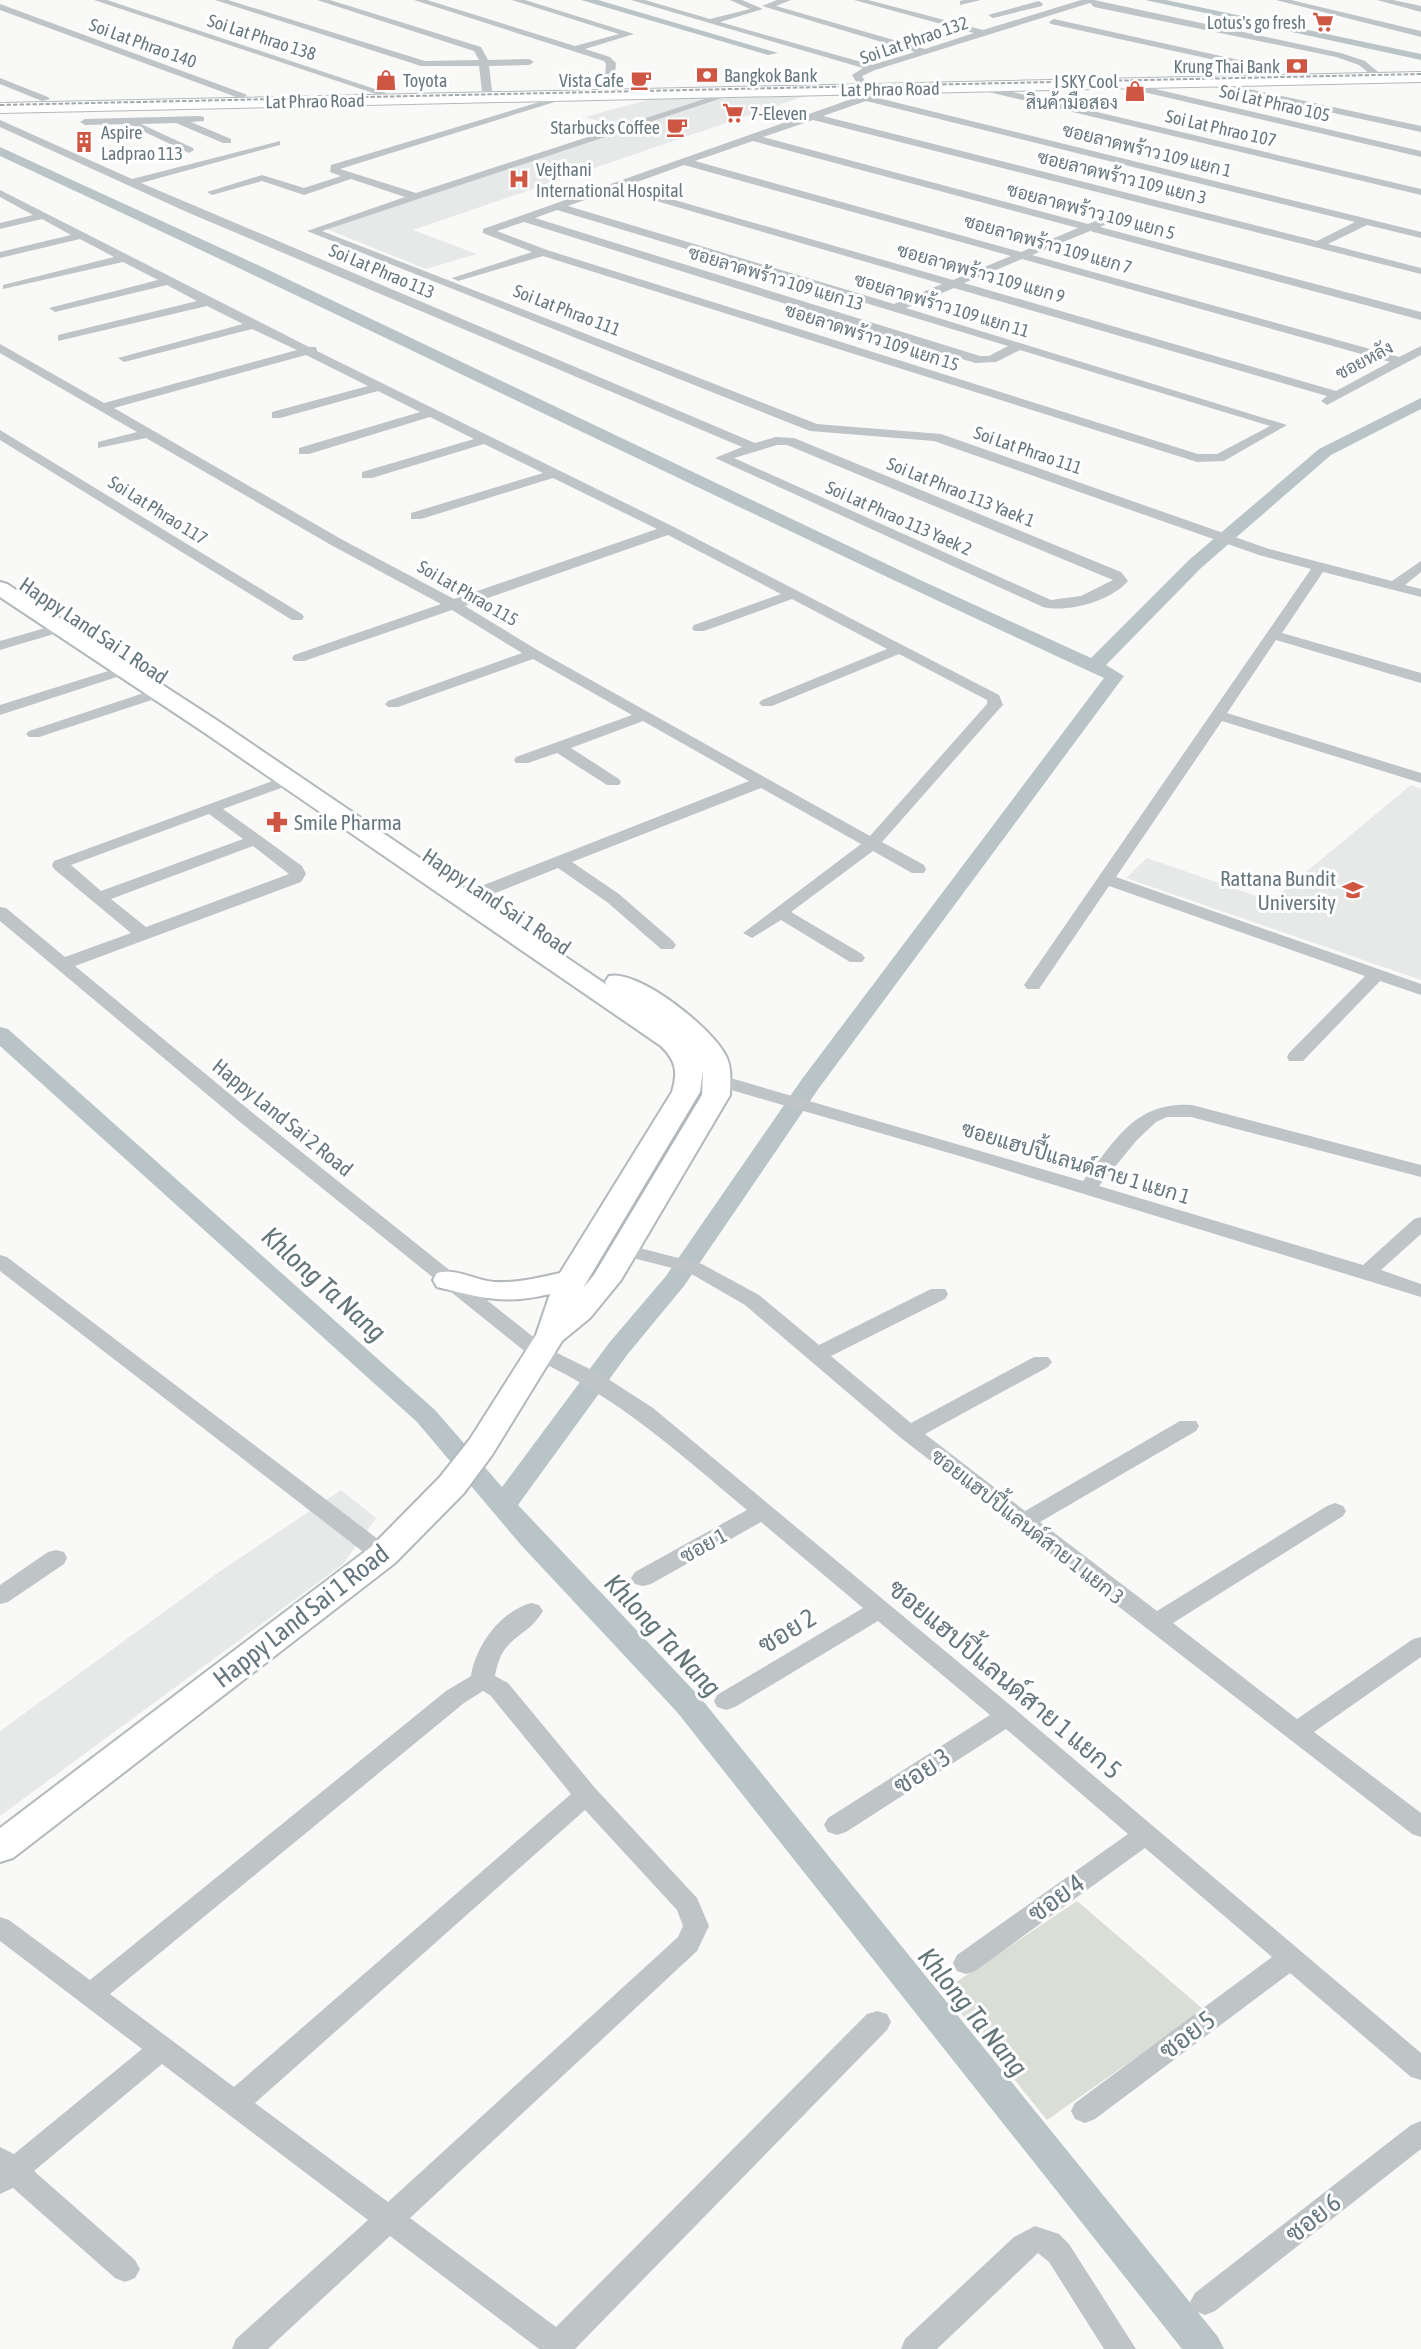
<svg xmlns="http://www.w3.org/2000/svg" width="1421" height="2349" viewBox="0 0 1421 2349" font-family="'Asap Condensed',Sarabun,sans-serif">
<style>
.built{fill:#e7e9e8}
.green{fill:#daded7}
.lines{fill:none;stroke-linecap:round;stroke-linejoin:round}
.canal{fill:#b9c4c7;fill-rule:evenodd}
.secondary-casing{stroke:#b2b8bc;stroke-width:4}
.primary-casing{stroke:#b3b9bb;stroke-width:2}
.street{fill:#bfc4c7;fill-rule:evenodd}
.secondary{fill:#fff;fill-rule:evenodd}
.primary{fill:#fff;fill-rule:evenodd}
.rail{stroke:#a2a9ad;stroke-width:2;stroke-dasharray:4.5 2;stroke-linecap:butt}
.labels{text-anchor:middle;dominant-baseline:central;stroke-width:6;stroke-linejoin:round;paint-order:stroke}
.far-poi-label{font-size:18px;fill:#67777f;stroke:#fff;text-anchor:end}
.far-street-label{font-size:18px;fill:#67777f;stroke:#fff}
.street-label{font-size:21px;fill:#67777f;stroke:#fff}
.poi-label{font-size:21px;fill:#67777f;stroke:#fff;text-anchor:start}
.near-street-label{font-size:26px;fill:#67777f;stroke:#fff}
.near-water-label{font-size:27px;font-style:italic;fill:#637578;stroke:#fff}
</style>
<rect width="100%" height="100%" fill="#f9f9f8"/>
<!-- built -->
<g class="built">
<polygon points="814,93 413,230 477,254 426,269 324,228 625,129 585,117 658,97"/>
<polygon points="1411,785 1421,789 1421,980 1126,878 1147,858 1271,901"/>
<polygon points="341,1490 376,1518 343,1564 0,1816 0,1731 219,1572"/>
</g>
<!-- green -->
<polygon class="green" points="1077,1901 1204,2010 1047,2120 943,1991"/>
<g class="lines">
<!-- canal -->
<g class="canal">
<polygon points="581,0 598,0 778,53 768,55"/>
<polygon points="1145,0 1166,0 1421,54 1421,60"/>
<path d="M 0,147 L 260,266 L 918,579 L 1091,658 L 1189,560 L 1319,449 L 1421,398 L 1421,409 L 1331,455 L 1201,568 L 1106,665 L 1124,676 L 819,1088 L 684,1286 L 627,1355 L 518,1505 L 699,1696 L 1218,2337 L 1224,2349 L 1182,2349 L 677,1712 L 521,1545 L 417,1422 L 0,1046 L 0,1027 L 8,1029 L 435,1410 L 502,1487 L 609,1343 L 666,1276 L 802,1079 L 1104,678 C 734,508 369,327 0,156 Z"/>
</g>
<defs>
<path id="secondary" d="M 0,582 L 7,584 L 218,721 L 607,985 L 605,982 L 609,976 C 639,969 715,1030 727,1058 C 732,1070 730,1082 730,1095 L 621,1280 L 590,1318 L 562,1341 L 492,1455 L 464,1493 L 395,1563 L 13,1858 L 0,1862 L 0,1828 L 371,1547 L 440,1477 L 470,1439 L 536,1335 L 550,1294 C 504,1305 482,1298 437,1287 L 433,1280 L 437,1273 C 457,1268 474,1280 494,1282 C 517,1283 538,1278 560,1273 L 672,1092 C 678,1071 676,1061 661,1046 L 202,731 L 0,597 ZM 703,1070 L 702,1095 L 594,1275 L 583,1288 L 700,1092 Z"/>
<polygon id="primary" points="1421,72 1421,82 0,113 0,103"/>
</defs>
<!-- secondary casing -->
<use href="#secondary" class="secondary-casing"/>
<!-- primary casing -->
<use href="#primary" class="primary-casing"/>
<!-- street -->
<g class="street">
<polygon points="94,0 107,0 387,93 379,95"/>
<polygon points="215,0 228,0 425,61 479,60 474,51 317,0 330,0 481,47 488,60 529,59 534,62 529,65 489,66 492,91 487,94 482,91 479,66 421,66"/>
<polygon points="414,0 427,0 575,46 619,34 512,0 525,0 634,34 585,49 610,57 616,63 614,88 609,91 604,88 606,64 604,61"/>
<polygon points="631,0 645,0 710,19 750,9 730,0 742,0 763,9 720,22 872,65 915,52 762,6 777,0 791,0 776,6 925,49 974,33 854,0 868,0 983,30 1081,0 1094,0 1341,53 1365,61 1378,72 1370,74 1359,65 1336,57 1094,7 1090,3 875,70 862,76 866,83 861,86 858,85 852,75 863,68"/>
<polygon points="964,0 981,0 960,5 960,1"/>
<polygon points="1276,0 1291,0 1421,31 1421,37"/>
<polygon points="1377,0 1393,0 1421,6 1421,12"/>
<polygon points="1039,1 1043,4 1042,6 993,18 988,15"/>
<polygon points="0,4 245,94 247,96 239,98 0,10"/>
<polygon points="1054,19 1239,60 1256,75 1248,77 1233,64 1051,24 1049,22"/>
<polygon points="0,78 48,97 50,99 42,101 0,84"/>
<polygon points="1203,79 1421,126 1421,132 1200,84 1198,82"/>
<polygon points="1121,81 1421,151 1421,157 1118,86 1116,84"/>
<polygon points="979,84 1421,189 1421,195 976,89 976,85"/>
<path d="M 865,86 L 870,89 L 870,96 L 1421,232 L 1421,238 L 1367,225 L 1328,244 L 1421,268 L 1421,274 L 813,120 L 763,137 L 1088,224 L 1115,213 L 1123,213 L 1123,217 L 1100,227 L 1421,312 L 1421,320 L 1090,231 L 1032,255 L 1399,357 L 1421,346 L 1421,355 L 1327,405 L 1321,401 L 1327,396 L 954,288 L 906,308 L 1287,425 L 1224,461 L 1197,462 L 543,256 L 458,281 L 452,278 L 532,252 L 483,233 L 483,229 L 860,96 L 860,89 ZM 866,101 L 1355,222 L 1317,241 L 823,116 ZM 753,141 L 1078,228 L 1021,252 L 695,161 ZM 684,165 L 1011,256 L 953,280 L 626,186 ZM 615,189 L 942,284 L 894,304 L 568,206 ZM 557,210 L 1008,346 L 989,356 L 980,356 L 535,218 ZM 524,222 L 975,363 L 996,362 L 1020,350 L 1270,426 L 1217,454 L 1198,454 L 547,250 L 497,231 ZM 1022,259 L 1390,362 L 1336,391 L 964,283 Z"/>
<polygon points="732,90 740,92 322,231 817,424 941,434 1269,549 1392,581 1421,561 1421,572 1405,585 1421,589 1421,597 1323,572 1282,633 1421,673 1421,683 1276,640 1227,713 1421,773 1421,783 1222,721 1116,877 1421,984 1421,995 1380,981 1303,1061 1289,1061 1287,1057 1289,1053 1365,976 1109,886 1039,989 1027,989 1024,985 1311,569 1259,555 934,441 810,431 307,231 405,197 351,179 304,195 262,181 212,195 207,192 262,175 304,188 341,176 330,172 331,165 566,94 574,96 340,169 416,193"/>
<polygon points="200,116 204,117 204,121 191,122 231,139 231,143 223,143 176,123 141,124 193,148 194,150 189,153 128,124 85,125 80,122 85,119"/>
<path d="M 0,120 L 132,179 L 280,141 L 280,145 L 141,183 L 755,443 L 776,437 L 794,438 L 1121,572 L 1128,581 C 1111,601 1068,613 1043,607 L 715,458 L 742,447 L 189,213 L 0,127 ZM 777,445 L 787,445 L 1113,580 L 1081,596 L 1051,600 L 734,458 Z"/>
<path d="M 0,190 L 309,347 L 316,347 L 317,351 L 674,527 L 999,695 L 1003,705 L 1000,708 L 882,842 L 924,865 L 926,869 L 924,873 L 912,873 L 873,851 L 791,912 L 862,954 L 865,958 L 862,962 L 850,962 L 781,920 L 752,938 L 743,933 L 861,844 L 761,788 L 572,862 L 619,894 L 673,941 L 676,945 L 673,949 L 661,949 L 607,902 L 558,868 L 488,896 L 476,896 L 474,892 L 476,888 L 749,781 L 643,721 L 571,748 L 619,779 L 621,782 L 619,785 L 607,785 L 557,753 L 528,763 L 516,763 L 514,760 L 516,757 L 632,715 L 533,659 L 398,707 L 388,707 L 385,704 L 388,701 L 522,653 L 452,610 L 304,661 L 294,661 L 292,658 L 294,655 L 441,604 L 331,545 L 146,438 L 98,448 L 98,442 L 137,432 L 0,353 L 0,344 L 104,403 L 297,350 L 252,329 L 124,362 L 118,358 L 243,324 L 207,306 L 58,341 L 58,335 L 197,301 L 167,285 L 55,312 L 49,308 L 158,280 L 123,262 L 3,289 L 3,285 L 114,257 L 80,239 L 0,258 L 0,252 L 71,235 L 42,219 L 0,229 L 0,223 L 33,215 L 0,197 ZM 306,355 L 368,386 L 272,412 L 272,418 L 280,418 L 378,391 L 420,412 L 299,448 L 299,454 L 309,454 L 430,417 L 474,439 L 362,472 L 362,478 L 372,478 L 484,444 L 543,473 L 411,513 L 411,519 L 421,519 L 553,478 L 657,529 L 454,599 L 341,539 L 114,408 ZM 668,535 L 781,594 L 694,625 L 692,628 L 694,631 L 704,631 L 792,599 L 887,649 L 762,700 L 759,703 L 762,706 L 772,706 L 899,654 L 987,700 L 987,704 L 870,836 L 539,651 L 465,606 Z"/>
<polygon points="0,430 302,614 304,617 302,620 292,620 0,440"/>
<polygon points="59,624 66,628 64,631 0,650 0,641"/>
<polygon points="124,666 129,667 131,670 129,673 0,715 0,705"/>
<polygon points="159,688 167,693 164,696 39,737 29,737 26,734 29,731"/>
<path d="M 289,775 L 295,777 L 297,780 L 295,783 L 223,809 L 302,866 L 306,874 L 301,882 L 75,966 L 254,1114 L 547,1348 L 602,1375 L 653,1408 L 1016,1710 L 1421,2053 L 1421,2080 L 1411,2077 L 1290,1973 L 1095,2119 L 1085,2123 L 1075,2119 L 1071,2111 L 1075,2103 L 1272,1957 L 1145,1848 L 975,1971 L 966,1974 L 957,1971 L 953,1963 L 957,1955 L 1128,1834 L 1006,1729 L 846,1832 L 837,1835 L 828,1832 L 824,1825 L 828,1818 L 990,1715 L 878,1621 L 735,1707 L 726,1710 L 717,1707 L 714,1701 L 717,1695 L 863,1608 L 761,1522 L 651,1584 L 643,1586 L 635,1584 L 631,1578 L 635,1572 L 747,1510 C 675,1450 619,1398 533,1358 L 240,1122 L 0,921 L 0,907 L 6,908 L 65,957 L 131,933 L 54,869 L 52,865 L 54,861 ZM 209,814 L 243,839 L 101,891 L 71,865 ZM 253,846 L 289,874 L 146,927 L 111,899 Z"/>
<path d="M 717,1074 L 1083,1181 C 1115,1142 1134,1101 1192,1105 L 1421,1165 L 1421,1177 L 1191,1117 L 1167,1117 L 1156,1122 L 1137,1140 L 1099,1186 L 1363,1265 L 1414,1219 L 1421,1217 L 1421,1234 L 1381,1270 L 1421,1284 L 1421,1297 L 963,1157 L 710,1084 L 708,1080 L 710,1076 Z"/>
<polygon points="624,1244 702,1264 759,1295 819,1345 931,1289 945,1289 948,1294 945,1299 831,1356 911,1423 1034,1357 1048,1357 1052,1362 1048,1367 925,1434 1025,1511 1180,1421 1196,1421 1199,1426 1196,1431 1040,1522 1157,1611 1327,1506 1335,1503 1343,1506 1346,1511 1343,1516 1173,1623 1297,1719 1413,1639 1421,1637 1421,1657 1314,1732 1421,1813 1421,1837 1412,1834 901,1438 745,1305 688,1272 617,1254 614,1250 617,1246"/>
<polygon points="0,1255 7,1257 391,1549 394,1555 391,1561 383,1563 375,1561 0,1271"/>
<polygon points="56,1550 64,1552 67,1558 64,1564 8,1602 0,1604 0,1585 48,1552"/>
<path d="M 531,1603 L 539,1605 L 543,1611 C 526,1640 502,1634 495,1676 L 508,1683 L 595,1788 L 697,1898 L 709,1926 L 697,1951 L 410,2218 L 556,2327 L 867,2014 L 877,2011 L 887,2014 L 891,2022 L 887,2030 L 575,2349 L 539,2349 L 390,2236 L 268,2349 L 232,2349 L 236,2339 L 368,2220 L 162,2064 L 34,2171 L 135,2260 L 140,2269 L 135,2278 L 125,2282 L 115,2278 L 13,2188 L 0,2194 L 0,2147 L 14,2154 L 142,2049 L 0,1941 L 0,1917 L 9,1920 L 90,1980 L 446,1691 L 471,1676 C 476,1645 500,1612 531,1603 ZM 483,1691 L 490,1695 L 571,1794 L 234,2087 L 110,1994 L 464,1703 ZM 585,1810 L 677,1910 L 683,1926 L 678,1937 L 388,2202 L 255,2103 Z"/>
<polygon points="1421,2121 1421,2149 1215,2311 1205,2315 1195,2311 1190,2302 1195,2293 1411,2125"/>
<polygon points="1035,2226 1059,2234 1069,2244 1136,2349 1104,2349 1049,2262 1038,2253 937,2349 901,2349 905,2339 1014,2237"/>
</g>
<!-- secondary -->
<use href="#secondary" class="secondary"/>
<!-- primary -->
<use href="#primary" class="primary"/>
<!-- rail -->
<polyline class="rail" points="0,105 1421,74"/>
</g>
<!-- icons -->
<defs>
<symbol id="supermarket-bare" viewBox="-9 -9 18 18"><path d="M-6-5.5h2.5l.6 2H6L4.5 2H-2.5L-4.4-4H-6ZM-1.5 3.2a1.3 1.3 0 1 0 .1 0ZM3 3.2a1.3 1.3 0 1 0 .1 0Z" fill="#cf5642" stroke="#fff" stroke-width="2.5" paint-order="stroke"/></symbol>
<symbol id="bank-bare" viewBox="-9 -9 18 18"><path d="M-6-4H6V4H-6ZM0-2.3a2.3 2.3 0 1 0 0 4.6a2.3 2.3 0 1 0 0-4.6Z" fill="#cf5642" stroke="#fff" stroke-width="2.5" paint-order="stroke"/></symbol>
<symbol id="shop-bare" viewBox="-9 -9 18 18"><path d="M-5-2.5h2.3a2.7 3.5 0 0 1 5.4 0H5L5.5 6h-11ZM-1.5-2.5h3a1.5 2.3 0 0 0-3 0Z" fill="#cf5642" stroke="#fff" stroke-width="2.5" paint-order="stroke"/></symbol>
<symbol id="cafe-bare" viewBox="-9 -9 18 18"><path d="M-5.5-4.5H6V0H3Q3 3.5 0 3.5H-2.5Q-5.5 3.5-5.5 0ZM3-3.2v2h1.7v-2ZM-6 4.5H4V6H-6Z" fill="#cf5642" stroke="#fff" stroke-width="2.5" paint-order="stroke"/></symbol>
<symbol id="building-bare" viewBox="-9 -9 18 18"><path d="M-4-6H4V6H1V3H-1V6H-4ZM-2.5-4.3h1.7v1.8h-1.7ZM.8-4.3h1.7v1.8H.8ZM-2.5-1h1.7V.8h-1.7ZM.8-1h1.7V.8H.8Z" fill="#cf5642" stroke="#fff" stroke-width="2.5" paint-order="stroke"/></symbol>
<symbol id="hospital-bare" viewBox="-9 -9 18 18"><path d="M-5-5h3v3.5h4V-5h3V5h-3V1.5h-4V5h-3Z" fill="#cf5642" stroke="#fff" stroke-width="2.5" paint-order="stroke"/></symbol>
<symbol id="pharmacy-bare" viewBox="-9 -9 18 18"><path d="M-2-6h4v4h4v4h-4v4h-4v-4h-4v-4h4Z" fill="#cf5642" stroke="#fff" stroke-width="2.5" paint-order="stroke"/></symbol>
<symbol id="university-bare" viewBox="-9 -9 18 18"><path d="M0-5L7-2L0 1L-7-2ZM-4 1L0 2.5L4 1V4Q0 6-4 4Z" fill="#cf5642" stroke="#fff" stroke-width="2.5" paint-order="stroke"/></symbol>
</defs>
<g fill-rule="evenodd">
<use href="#supermarket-bare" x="1308" y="7" width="30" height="30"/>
<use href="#bank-bare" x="1282" y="51" width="30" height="30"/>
<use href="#bank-bare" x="692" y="60" width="30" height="30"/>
<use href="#shop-bare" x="371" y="65" width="30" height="30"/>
<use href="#cafe-bare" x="626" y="65" width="30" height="30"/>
<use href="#shop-bare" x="1120" y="76" width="30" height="30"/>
<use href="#supermarket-bare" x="718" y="98" width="30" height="30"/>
<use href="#cafe-bare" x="662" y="112" width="30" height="30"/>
<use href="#building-bare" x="69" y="127" width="30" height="30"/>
<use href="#hospital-bare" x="504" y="164" width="30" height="30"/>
<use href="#pharmacy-bare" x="262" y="807" width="30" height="30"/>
<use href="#university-bare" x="1338" y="875" width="30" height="30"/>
</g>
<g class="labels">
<!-- far-poi labels -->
<g class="far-poi-label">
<text x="1306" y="22">Lotus's go fresh</text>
<text x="1280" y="66">Krung Thai Bank</text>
<text x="724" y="75" text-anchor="start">Bangkok Bank</text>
<text x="403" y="80" text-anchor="start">Toyota</text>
<text x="624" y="80">Vista Cafe</text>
<text x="1118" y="81">I SKY Cool<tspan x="1118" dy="21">สินค้ามือสอง</tspan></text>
<text x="750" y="113" text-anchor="start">7-Eleven</text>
<text x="660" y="127">Starbucks Coffee</text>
<text x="101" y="132" text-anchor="start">Aspire<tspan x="101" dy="21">Ladprao 113</tspan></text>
<text x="536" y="169" text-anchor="start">Vejthani<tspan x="536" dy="21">International Hospital</tspan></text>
</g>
<!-- far-street labels -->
<g class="far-street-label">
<text transform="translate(262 37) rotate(18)">Soi Lat Phrao 138</text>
<text transform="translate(914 40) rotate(-19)">Soi Lat Phrao 132</text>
<text transform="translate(143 43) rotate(20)">Soi Lat Phrao 140</text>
<text transform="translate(890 89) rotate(-1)">Lat Phrao Road</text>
<text transform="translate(315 101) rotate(-1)">Lat Phrao Road</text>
<text transform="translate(1275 103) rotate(13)">Soi Lat Phrao 105</text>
<text transform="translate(1221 128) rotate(13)">Soi Lat Phrao 107</text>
<text transform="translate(1147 150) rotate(14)">ซอยลาดพร้าว 109 แยก 1</text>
<text transform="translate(1122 177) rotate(14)">ซอยลาดพร้าว 109 แยก 3</text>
<text transform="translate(1091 211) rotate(15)">ซอยลาดพร้าว 109 แยก 5</text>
<text transform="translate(1048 244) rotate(16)">ซอยลาดพร้าว 109 แยก 7</text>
<text transform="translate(382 271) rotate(23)">Soi Lat Phrao 113</text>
<text transform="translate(981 273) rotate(16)">ซอยลาดพร้าว 109 แยก 9</text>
<text transform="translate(776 278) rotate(17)">ซอยลาดพร้าว 109 แยก 13</text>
<text transform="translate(942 305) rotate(17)">ซอยลาดพร้าว 109 แยก 11</text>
<text transform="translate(567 310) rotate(21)">Soi Lat Phrao 111</text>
<text transform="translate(872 337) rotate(18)">ซอยลาดพร้าว 109 แยก 15</text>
<text transform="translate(1364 360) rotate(-28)">ซอยหลัง</text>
<text transform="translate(1028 450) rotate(19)">Soi Lat Phrao 111</text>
<text transform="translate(961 492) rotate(22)">Soi Lat Phrao 113 Yaek 1</text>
<text transform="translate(158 510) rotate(32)">Soi Lat Phrao 117</text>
<text transform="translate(899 518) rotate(24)">Soi Lat Phrao 113 Yaek 2</text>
<text transform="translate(468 593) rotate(30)">Soi Lat Phrao 115</text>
</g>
<!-- street labels -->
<g class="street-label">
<text transform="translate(94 630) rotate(34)">Happy Land Sai 1 Road</text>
<text transform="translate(497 901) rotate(34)">Happy Land Sai 1 Road</text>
<text transform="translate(283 1117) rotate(39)">Happy Land Sai 2 Road</text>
<text transform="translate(1076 1162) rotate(17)">ซอยแฮปปี้แลนด์สาย 1 แยก 1</text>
<text transform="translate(1028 1526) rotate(38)">ซอยแฮปปี้แลนด์สาย 1 แยก 3</text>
<text transform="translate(703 1545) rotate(-29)">ซอย 1</text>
</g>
<!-- poi labels -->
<g class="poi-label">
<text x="294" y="822">Smile Pharma</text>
<text x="1336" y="878" text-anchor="end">Rattana Bundit<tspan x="1336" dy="24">University</tspan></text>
</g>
<!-- near-street labels -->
<g class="near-street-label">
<text transform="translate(301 1616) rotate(-38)">Happy Land Sai 1 Road</text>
<text transform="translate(787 1631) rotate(-31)">ซอย 2</text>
<text transform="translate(1005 1679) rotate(40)">ซอยแฮปปี้แลนด์สาย 1 แยก 5</text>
<text transform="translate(922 1771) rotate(-33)">ซอย 3</text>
<text transform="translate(1056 1898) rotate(-36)">ซอย 4</text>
<text transform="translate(1187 2035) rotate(-37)">ซอย 5</text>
<text transform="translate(1313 2218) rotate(-38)">ซอย 6</text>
</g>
<!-- near-water labels -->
<g class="near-water-label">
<text transform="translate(324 1284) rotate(42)">Khlong Ta Nang</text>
<text transform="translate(663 1635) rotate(47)">Khlong Ta Nang</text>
<text transform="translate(973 2012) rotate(51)">Khlong Ta Nang</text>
</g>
</g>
</svg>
